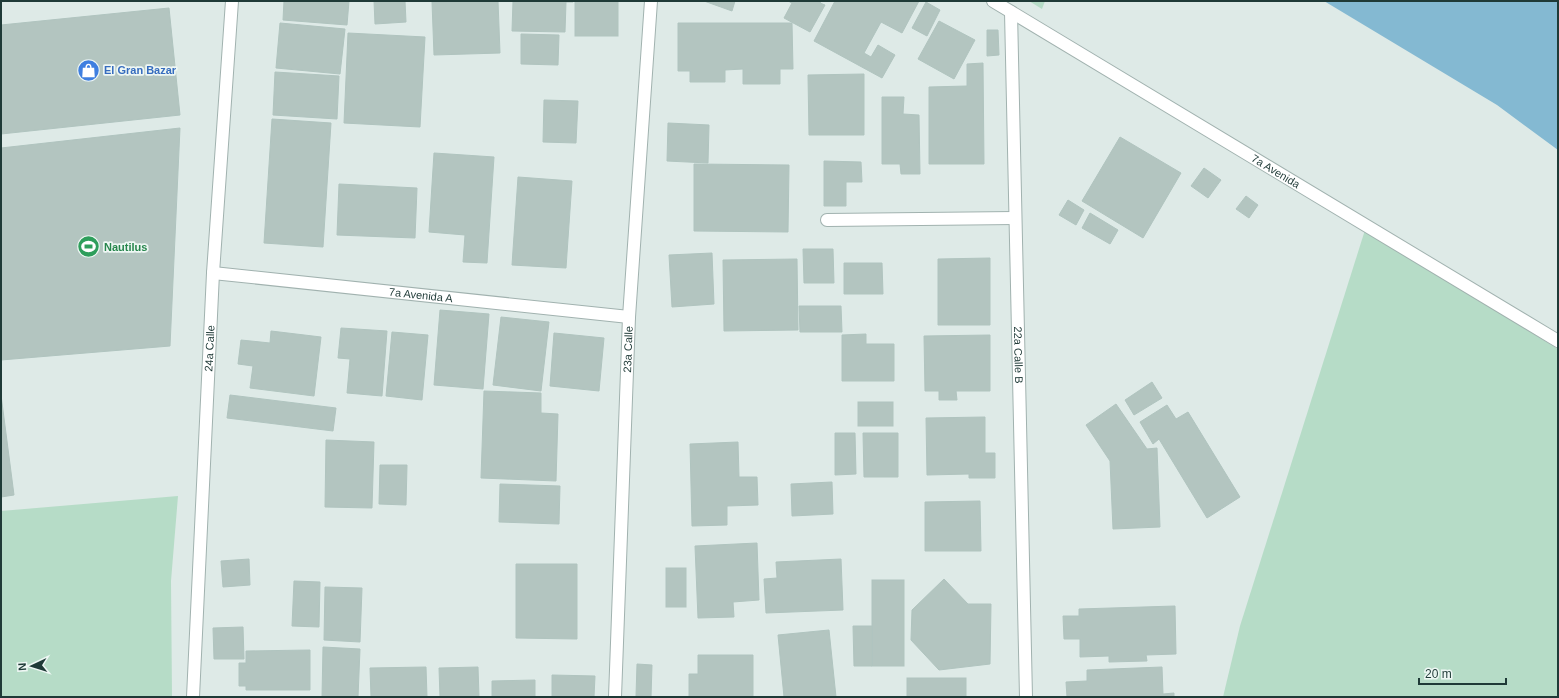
<svg xmlns="http://www.w3.org/2000/svg" width="1559" height="698" viewBox="0 0 1559 698" font-family="Arial,sans-serif">
<style>
.green{fill:#b6dcc7}
.water{fill:#84b9d2}
.building{fill:#b3c5c0;stroke:#b0c4bf}
.lines{fill:none;stroke-linecap:round;stroke-linejoin:round}
.street-casing{stroke:#a1b2af;stroke-width:14}
.street{stroke:#fff;stroke-width:12}
.labels{text-anchor:middle;dominant-baseline:central;stroke-width:3.5;stroke-linejoin:round;paint-order:stroke}
.shop-label{font-size:11px;font-weight:bold;fill:#366cbe;stroke:#eef7f4;text-anchor:start}
.street-label{font-size:11px;fill:#1f3a37;stroke:#eef7f4}
.leisure-label{font-size:11px;font-weight:bold;fill:#27864d;stroke:#eef7f4;text-anchor:start}
</style>
<rect width="100%" height="100%" fill="#deeae7"/>
<!-- green -->
<g class="green">
<polygon points="1029,1 1045,1 1042,9"/>
<polygon points="1365,230 1558,349 1558,697 1223,697 1240,626"/>
<polygon points="178,496 171,581 172,697 1,697 1,511"/>
</g>
<!-- water -->
<polygon class="water" points="1324,1 1558,1 1558,150 1497,105"/>
<!-- building -->
<g class="building">
<polygon points="284,1 349,1 347,25 283,20"/>
<polygon points="374,1 405,1 406,22 375,24"/>
<polygon points="462,1 498,1 500,53 434,55 432,2"/>
<polygon points="513,1 573,1 573,2 566,2 565,32 512,31"/>
<rect x="575" y="1" width="43" height="35"/>
<polygon points="704,1 735,1 732,11"/>
<polygon points="788,1 821,1 820,3 825,5 810,32 784,18 792,3"/>
<polygon points="835,1 919,1 902,33 881,22 864,53 871,57 878,45 895,55 882,78 814,41"/>
<polygon points="926,2 940,10 927,36 912,28"/>
<polygon points="169,8 180,115 1,134 1,25"/>
<polygon points="939,21 975,40 954,79 918,59"/>
<polygon points="280,23 345,29 340,74 276,68"/>
<polygon points="678,23 792,23 793,69 780,69 780,84 743,84 743,69 725,70 725,82 690,82 690,71 678,71"/>
<polygon points="987,30 998,30 999,55 987,56"/>
<polygon points="348,33 425,37 420,127 344,123"/>
<polygon points="521,34 559,35 558,65 521,64"/>
<polygon points="983,63 984,164 929,164 929,87 967,86 967,64"/>
<polygon points="275,72 339,76 337,119 273,115"/>
<polygon points="864,74 864,135 809,135 808,75"/>
<polygon points="882,97 904,97 903,114 919,115 920,174 901,174 900,164 882,164"/>
<polygon points="544,100 578,101 576,143 543,142"/>
<polygon points="272,119 331,123 323,247 264,243"/>
<polygon points="668,123 709,125 708,163 667,161"/>
<polygon points="180,128 170,346 1,360 1,148"/>
<polygon points="1120,137 1181,173 1143,238 1082,201"/>
<polygon points="434,153 494,157 487,263 463,262 465,235 429,232"/>
<polygon points="824,161 861,162 862,182 846,182 846,206 824,206"/>
<polygon points="694,164 789,165 788,232 694,231"/>
<polygon points="1204,168 1221,180 1208,198 1191,186"/>
<polygon points="518,177 572,181 566,268 512,265"/>
<polygon points="339,184 417,188 415,238 337,235"/>
<polygon points="1246,196 1258,205 1249,218 1236,209"/>
<polygon points="1068,200 1084,210 1076,225 1059,215"/>
<polygon points="1090,213 1118,230 1110,244 1082,228"/>
<polygon points="803,249 833,249 834,283 804,283"/>
<polygon points="712,253 714,304 672,307 669,255"/>
<polygon points="990,258 990,325 938,325 938,259"/>
<polygon points="797,259 798,330 724,331 723,260"/>
<polygon points="844,263 882,263 883,294 844,294"/>
<polygon points="799,306 841,306 842,332 800,332"/>
<polygon points="440,310 489,314 483,389 434,385"/>
<polygon points="501,317 549,322 541,391 493,385"/>
<polygon points="341,328 387,331 382,396 347,393 350,359 338,358"/>
<polygon points="271,331 321,337 314,396 250,388 253,366 238,364 241,340 270,343"/>
<polygon points="392,332 428,335 422,400 386,396"/>
<polygon points="554,333 604,338 599,391 550,386"/>
<polygon points="866,334 866,344 894,344 894,381 842,381 842,335"/>
<polygon points="990,335 990,391 956,391 957,400 939,400 939,391 925,391 924,336"/>
<polygon points="1152,382 1162,398 1134,415 1125,400"/>
<polygon points="484,391 541,393 541,413 558,414 556,481 481,478"/>
<polygon points="1,395 14,495 1,497"/>
<polygon points="230,395 336,408 333,431 227,418"/>
<rect x="858" y="402" width="35" height="24"/>
<polygon points="1116,404 1147,449 1157,448 1160,527 1113,529 1110,461 1086,425"/>
<polygon points="1167,405 1176,419 1188,412 1240,497 1207,518 1159,439 1153,444 1140,422"/>
<polygon points="985,417 985,453 995,453 995,478 969,478 969,474 927,475 926,418"/>
<polygon points="835,433 855,433 856,474 835,475"/>
<polygon points="863,433 898,433 898,477 864,477"/>
<polygon points="326,440 374,442 372,508 325,507"/>
<polygon points="738,442 739,477 757,477 758,505 727,506 727,525 692,526 690,444"/>
<polygon points="380,465 407,465 406,505 379,504"/>
<polygon points="832,482 833,514 792,516 791,484"/>
<polygon points="500,484 560,486 559,524 499,522"/>
<polygon points="980,501 981,551 925,551 925,502"/>
<polygon points="757,543 759,600 733,602 734,617 698,618 695,546"/>
<polygon points="249,559 250,585 223,587 221,561"/>
<polygon points="841,559 843,610 766,613 764,579 777,578 776,562"/>
<polygon points="516,564 577,564 577,639 516,638"/>
<rect x="666" y="568" width="20" height="39"/>
<polygon points="944,579 968,604 991,604 990,664 939,670 911,640 912,610"/>
<rect x="872" y="580" width="32" height="86"/>
<polygon points="294,581 320,582 319,627 292,626"/>
<polygon points="325,587 362,588 360,642 324,640"/>
<polygon points="1175,606 1176,654 1146,655 1147,661 1109,662 1109,656 1080,657 1080,639 1064,639 1063,616 1079,616 1079,609"/>
<polygon points="853,626 872,626 872,666 854,666"/>
<polygon points="243,627 244,659 214,659 213,628"/>
<polygon points="829,630 836,697 784,697 778,635"/>
<polygon points="323,647 360,649 358,697 322,697"/>
<polygon points="310,650 310,690 246,690 246,686 239,686 239,663 246,663 246,651"/>
<polygon points="698,655 753,655 753,697 689,697 689,674 698,674"/>
<polygon points="637,664 652,665 651,697 636,696"/>
<polygon points="426,667 427,697 371,697 370,668"/>
<polygon points="478,667 479,697 440,697 439,668"/>
<polygon points="1162,667 1163,694 1174,693 1174,697 1067,697 1066,682 1087,681 1087,670"/>
<polygon points="552,675 595,676 594,697 552,697"/>
<rect x="907" y="678" width="59" height="19"/>
<polygon points="535,680 535,697 492,697 492,681"/>
</g>
<g class="lines">
<defs>
<g id="street">
<path id="s1" d="M 993,1 L 1558,341"/>
<path id="s2" d="M 1011,12 L 1026,697"/>
<polyline points="827,220 1015,218"/>
<path id="s3" d="M 213,273 L 629,317"/>
<path id="s4" d="M 193,697 L 213,273 L 232,1"/>
<path id="s5" d="M 615,697 L 629,317 L 651,1"/>
</g>
</defs>
<!-- street casing -->
<use href="#street" class="street-casing"/>
<!-- street -->
<use href="#street" class="street"/>
</g>
<!-- icons -->
<defs>
<symbol id="shop-disc" viewBox="-11 -11 22 22"><circle r="9.5" fill="#3f7fe0" stroke="#eef7f4"/><path d="M-5-2.5h2.3a2.7 3.5 0 0 1 5.4 0H5L5.5 6h-11ZM-1.5-2.5h3a1.5 2.3 0 0 0-3 0Z" fill="#fff"/></symbol>
<symbol id="stadium-disc" viewBox="-11 -11 22 22"><circle r="9.5" fill="#2e9e5b" stroke="#eef7f4"/><path d="M0-5a6.5 5 0 1 0 0 10a6.5 5 0 1 0 0-10ZM-3.5-1.8h7v3.6h-7Z" fill="#fff"/></symbol>
</defs>
<g fill-rule="evenodd">
<use href="#shop-disc" x="76" y="58" width="25" height="25"/>
<use href="#stadium-disc" x="76" y="234" width="25" height="25"/>
</g>
<g class="labels">
<!-- shop labels -->
<g class="shop-label">
<text x="104" y="70">El Gran Bazar</text>
</g>
<!-- street labels -->
<g class="street-label">
<text stroke="none"><textPath href="#s1" startOffset="330">7a Avenida</textPath></text>
<text stroke="none"><textPath href="#s3" startOffset="209">7a Avenida A</textPath></text>
<text stroke="none"><textPath href="#s4" startOffset="349">24a Calle</textPath></text>
<text stroke="none"><textPath href="#s5" startOffset="348">23a Calle</textPath></text>
<text stroke="none"><textPath href="#s2" startOffset="343">22a Calle B</textPath></text>
</g>
<!-- leisure labels -->
<g class="leisure-label">
<text x="104" y="247">Nautilus</text>
</g>
</g>
<!-- border -->
<rect width="1559" height="698" fill="none" stroke="#1f3a37" stroke-width="4"/>
<!-- north arrow -->
<g transform="translate(32 666) rotate(266)" stroke="#eef7f4" stroke-width="3" paint-order="stroke">
<path d="M0-3L7 15L0 10L-7 15Z" fill="#1f3a37"/>
<text y="-6" font-size="11" font-weight="bold" text-anchor="middle" fill="#1f3a37">N</text>
</g>
<!-- scale -->
<path d="M1419 678v6h87v-6" fill="none" stroke="#1f3a37" stroke-width="2"/>
<text x="1425" y="678" font-size="12" fill="#1f3a37" stroke="#eef7f4" stroke-width="3" paint-order="stroke">20 m</text>
</svg>
